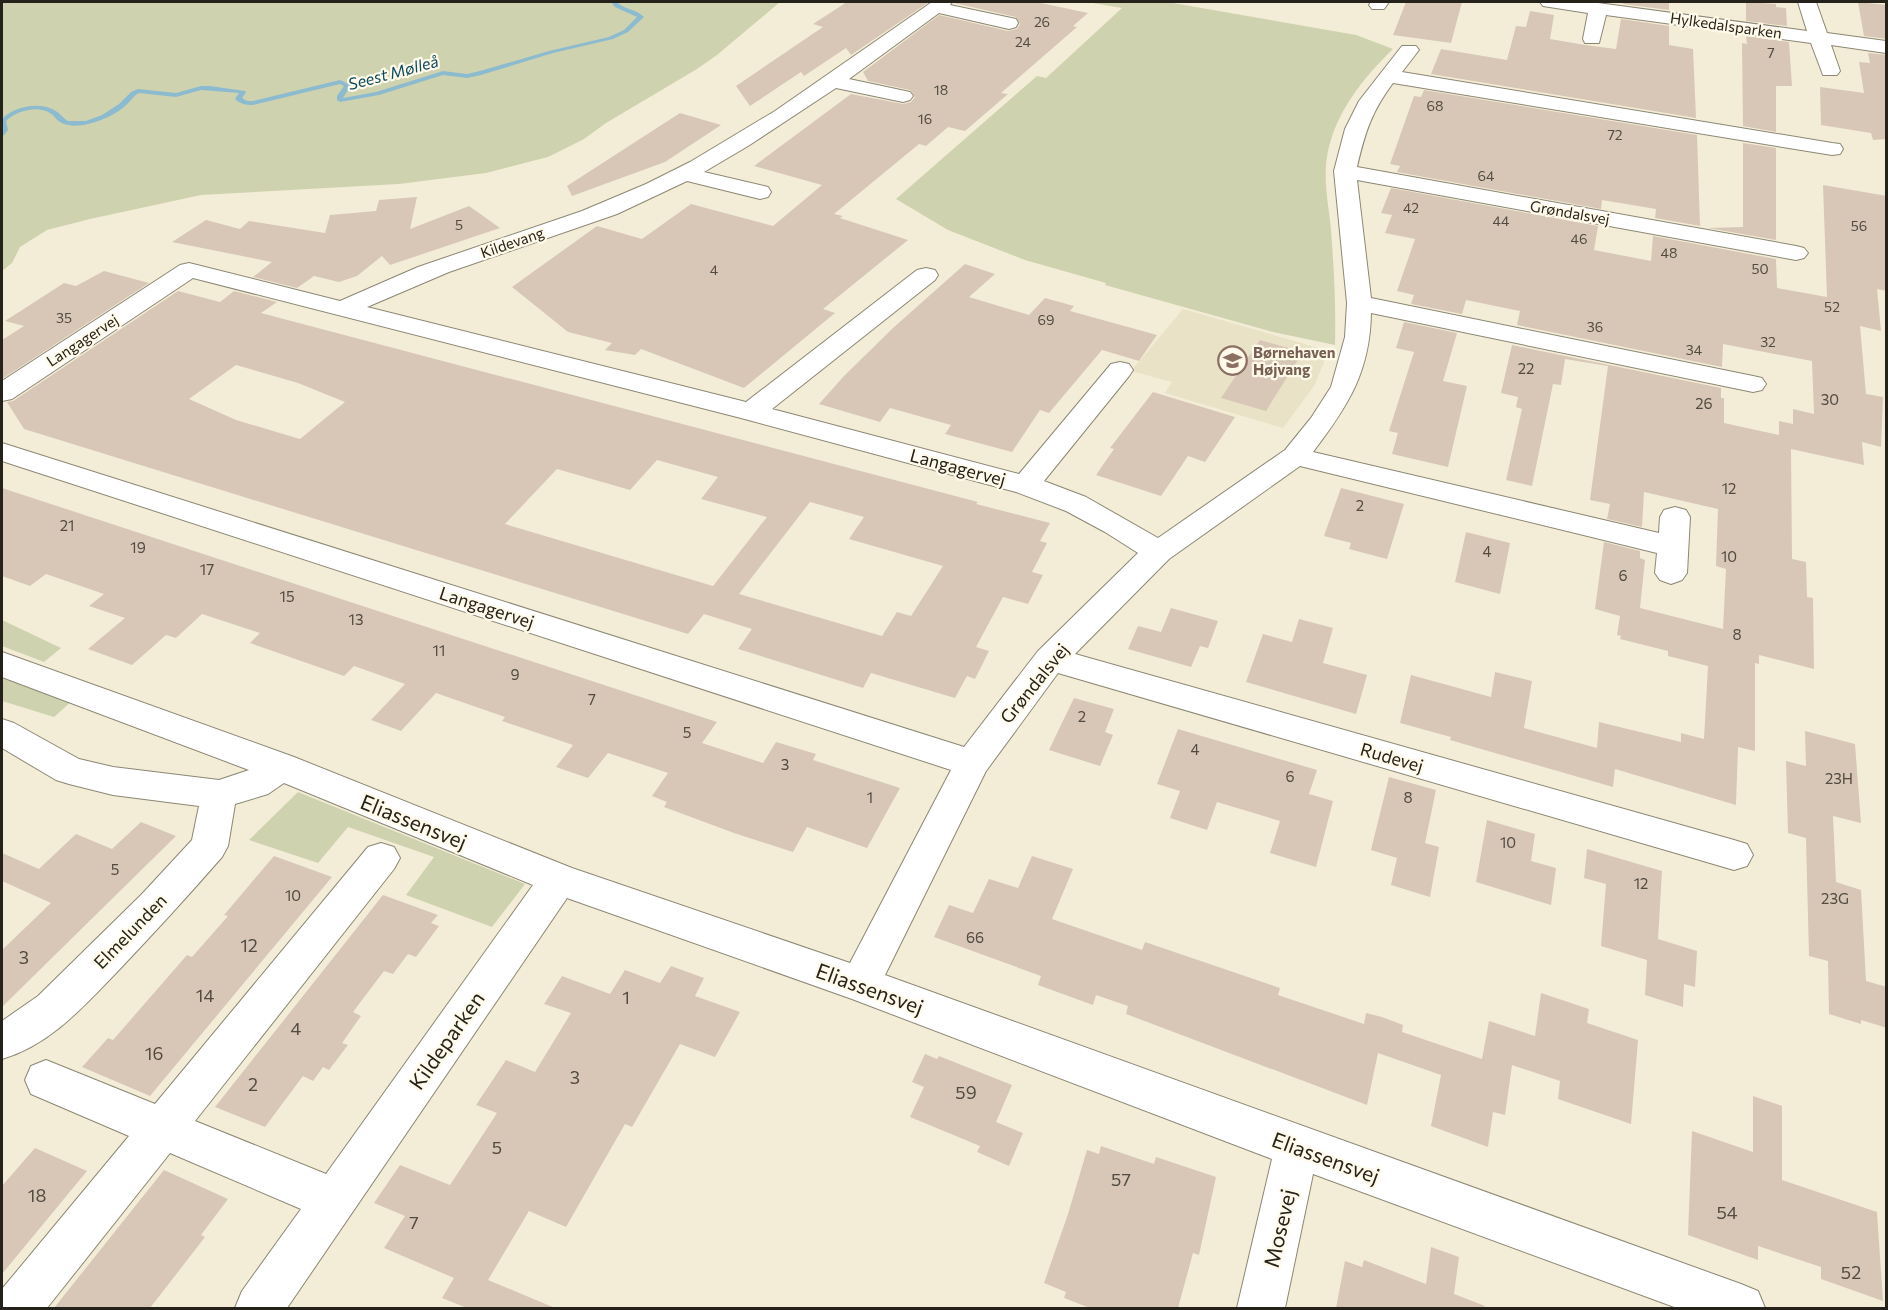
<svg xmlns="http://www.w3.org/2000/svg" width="1888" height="1310" viewBox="0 0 1888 1310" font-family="Commissioner,sans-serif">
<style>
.built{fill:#eae2c6}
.green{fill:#cfd2af}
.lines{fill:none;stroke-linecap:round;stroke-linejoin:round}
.stream{fill:#8cbbd0;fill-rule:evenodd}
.building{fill:#d8c7b7;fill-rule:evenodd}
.minor-casing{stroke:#8c8773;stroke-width:2}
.minor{fill:#fff;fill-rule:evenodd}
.labels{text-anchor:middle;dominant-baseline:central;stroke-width:4.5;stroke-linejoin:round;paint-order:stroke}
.far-number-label{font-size:14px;fill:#514b41}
.far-street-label{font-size:15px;fill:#24221a;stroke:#fffae9}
.far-education-label{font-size:15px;font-weight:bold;fill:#785e54;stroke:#fffae9;text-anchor:start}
.number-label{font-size:15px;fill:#514b41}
.far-water-label{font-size:16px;font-style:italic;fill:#0a4a61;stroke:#fffae9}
.street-label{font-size:18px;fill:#24221a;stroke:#fffae9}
.near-number-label{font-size:18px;fill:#514b41}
.near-street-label{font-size:21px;fill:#24221a;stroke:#fffae9}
</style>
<rect width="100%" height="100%" fill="#f3edd7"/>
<!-- built -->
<polygon class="built" points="1183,309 1329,351 1314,386 1283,428 1165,393 1172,382 1131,371"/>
<!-- green -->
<g class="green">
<polygon points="2,2 780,2 717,55 697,69 606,123 584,139 548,157 486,173 399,184 201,195 90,219 47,230 20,247 12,263 2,271"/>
<path d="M 1087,2 L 1167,2 L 1356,35 L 1393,49 C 1363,78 1334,114 1327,157 C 1323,180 1329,207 1331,230 C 1334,269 1336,306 1335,345 L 1273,332 L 1105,285 L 1106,283 L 1025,260 L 948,230 L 896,199 L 1037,76 L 1046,78 L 1122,8 Z"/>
<polygon points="2,620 61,648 44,662 2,646"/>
<polygon points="2,675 72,701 54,717 2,701"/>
<polygon points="298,792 525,884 492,927 406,895 434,857 348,827 318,863 249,840"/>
</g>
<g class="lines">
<!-- stream -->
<path class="stream" d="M 611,2 L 617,2 C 623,9 636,9 644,17 L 628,32 L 613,39 L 553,53 L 481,75 L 467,78 L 443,75 L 379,95 L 340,102 L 337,100 L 337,96 L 344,86 L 340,84 L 253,105 C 246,105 240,104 235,99 L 239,93 L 201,90 L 176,97 L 139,93 C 133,96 130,102 125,106 C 115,115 101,121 88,124 C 79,126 68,127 60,122 C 56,120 54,115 50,113 C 37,105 16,111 6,121 L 8,130 L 4,135 L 2,136 L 2,119 C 13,107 37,102 52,109 C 58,111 62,117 68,121 L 86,121 L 102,115 L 119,104 L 131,92 L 138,89 L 176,93 L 201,86 L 210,86 L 245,91 L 246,92 L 242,98 L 247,101 L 253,101 L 340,80 L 351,85 L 343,98 L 376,92 L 443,71 L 467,74 L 480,71 L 549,51 L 609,37 L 624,30 L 637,17 L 615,7 Z"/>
</g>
<!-- building -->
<g class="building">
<polygon points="847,2 929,2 851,55 846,48 804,76 801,72 750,106 736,86 823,27 813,24"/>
<polygon points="954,2 1036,2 1088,13 1073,26 1077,27 1001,93 1008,94 965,131 948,127 926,146 919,144 834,214 843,216 840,218 908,240 823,309 835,313 744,388 641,349 635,355 605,350 612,343 568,332 512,287 597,226 642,239 691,204 773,226 822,185 754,166 851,94 903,104 911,102 915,97 910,90 868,81 863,72 939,15 1008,31 1017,29 1020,24 1016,17 954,3"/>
<polygon points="1406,2 1462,2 1451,43 1393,35"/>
<polygon points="1623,2 1669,2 1669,10 1623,4"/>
<polygon points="1746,2 1776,4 1776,7 1786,8 1787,26 1746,21"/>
<polygon points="1858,2 1887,5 1887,39 1864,36"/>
<polygon points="1530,11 1554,15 1550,39 1585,45 1616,49 1621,19 1669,26 1669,45 1693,49 1696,118 1431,74 1441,49 1507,60 1516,26 1526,27"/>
<polygon points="1746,36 1789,42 1792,86 1776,86 1776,132 1743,126 1742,43 1747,44"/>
<polygon points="1868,53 1887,55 1887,139 1873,140 1871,133 1821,125 1820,87 1864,93 1859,62 1870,63"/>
<polygon points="1424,90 1697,135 1700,226 1655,218 1656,209 1602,200 1601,209 1397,172 1400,166 1390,164 1414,96 1421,97"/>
<polygon points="680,113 721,125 665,162 572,196 567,186"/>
<polygon points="1743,143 1776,148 1776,240 1708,228 1743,227"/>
<polygon points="1823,185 1887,196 1887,291 1877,289 1881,331 1860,326 1866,394 1883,397 1881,447 1862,442 1864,465 1791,449 1792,559 1806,562 1807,597 1813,598 1814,669 1759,655 1759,664 1755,663 1755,751 1738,747 1736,805 1615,769 1613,787 1450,740 1451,737 1400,723 1411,675 1491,697 1495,672 1532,681 1524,728 1597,748 1599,722 1681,742 1681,733 1704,739 1708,666 1668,656 1668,651 1620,639 1621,636 1617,635 1620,616 1595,609 1604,542 1640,551 1640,558 1645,560 1640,608 1723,629 1726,569 1716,566 1718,509 1644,492 1642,527 1607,519 1610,504 1590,500 1608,366 1565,359 1561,385 1553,384 1532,486 1506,480 1522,409 1516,407 1518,397 1501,393 1512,345 1721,388 1721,398 1724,398 1724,423 1779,435 1779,421 1793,424 1793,409 1814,414 1812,361 1723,344 1722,367 1517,325 1520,311 1466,300 1462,314 1411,304 1414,295 1397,291 1415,239 1385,233 1392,215 1381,213 1391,188 1598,226 1594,250 1651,261 1653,236 1776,259 1777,288 1827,297"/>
<polygon points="417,197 410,229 469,206 500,228 390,265 382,256 357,276 339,282 314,276 297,288 253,277 272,262 172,242 206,220 240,229 249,221 325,233 330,215 376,211 379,200"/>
<polygon points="965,264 995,274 969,297 1029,315 1045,298 1074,306 1070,311 1157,335 1139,361 1102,350 1049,413 1040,410 1012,452 945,434 951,425 890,408 880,422 819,404 844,376 893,328"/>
<polygon points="104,271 149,283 2,379 2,340 24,326 5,321 64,283 76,286"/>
<path d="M 178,291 L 220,302 L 234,291 L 277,302 L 261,313 L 978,502 L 976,504 L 1050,523 L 1040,541 L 1047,543 L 1032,572 L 1043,575 L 1028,604 L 1003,597 L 976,647 L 989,651 L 975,679 L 967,676 L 955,698 L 871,673 L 863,688 L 738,649 L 752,629 L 704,614 L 688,634 L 24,429 L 7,402 L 13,401 ZM 236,365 L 298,383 L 345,402 L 300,439 L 236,420 L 189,399 ZM 657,460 L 718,477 L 701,499 L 767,517 L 713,586 L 505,524 L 557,469 L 630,490 ZM 810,502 L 864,517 L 849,539 L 943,566 L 911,616 L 897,612 L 882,636 L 739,594 Z"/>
<polygon points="1404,322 1457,333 1443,381 1467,386 1448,467 1392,454 1398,433 1389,431 1414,352 1396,348"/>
<polygon points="1260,340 1303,352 1266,411 1221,398"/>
<polygon points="1153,392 1235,417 1205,462 1188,456 1161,496 1096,475 1114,449 1110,448"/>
<polygon points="2,488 717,722 702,743 763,763 776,742 816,754 813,760 900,788 867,848 807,827 793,852 734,833 664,807 667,802 652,796 668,773 608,753 588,778 556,767 573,745 502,721 505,717 436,693 401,731 371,720 405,684 354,666 344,676 250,643 260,633 202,614 176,638 166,635 132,665 88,649 125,618 89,606 104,594 46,574 30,586 2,576"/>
<polygon points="1341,488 1404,504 1387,559 1349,549 1351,543 1324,536"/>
<polygon points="1466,532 1510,543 1500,594 1455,582"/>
<polygon points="1171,608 1218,621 1208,648 1200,646 1191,667 1128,649 1138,626 1161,632"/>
<polygon points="1299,619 1333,628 1323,663 1367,675 1356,714 1246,682 1263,634 1292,642"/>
<polygon points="1074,698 1114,709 1105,732 1113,735 1100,766 1049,750"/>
<polygon points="1178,729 1317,770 1309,794 1333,801 1316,867 1270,853 1280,821 1217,802 1207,830 1170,818 1180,791 1157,784"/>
<polygon points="1805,731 1855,744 1861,823 1833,816 1836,882 1861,890 1866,981 1887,987 1887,1028 1861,1020 1861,1024 1829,1014 1828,961 1809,956 1806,838 1788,833 1786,761 1806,766"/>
<polygon points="1389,777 1436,790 1425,843 1439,847 1430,897 1391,885 1397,858 1371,850"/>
<polygon points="1487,820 1535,834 1531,861 1556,868 1551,905 1476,882"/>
<polygon points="141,822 176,836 2,1007 2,950 51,903 2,881 2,853 39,869 76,834 112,849"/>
<polygon points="1587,849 1662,871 1658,939 1697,951 1695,987 1684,984 1683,1007 1645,995 1647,960 1601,946 1606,884 1584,878"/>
<polygon points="274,856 332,877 150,1096 82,1067 108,1038 113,1040 187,955 192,957 228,916 224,915"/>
<polygon points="1032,856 1073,869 1052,919 1142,950 1145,942 1280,988 1278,995 1364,1024 1366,1013 1382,1017 1403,1025 1402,1032 1482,1059 1489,1021 1535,1036 1541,993 1589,1009 1587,1023 1638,1040 1631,1124 1558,1099 1560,1081 1512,1065 1505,1115 1493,1112 1488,1147 1431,1126 1441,1075 1378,1053 1367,1105 1126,1014 1128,1006 1096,995 1093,1005 1038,985 1041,976 934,937 949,905 973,913 989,879 1018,888"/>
<polygon points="383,895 438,915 431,923 439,926 416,957 408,954 393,974 384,971 353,1012 361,1016 342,1043 348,1045 329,1070 323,1067 313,1081 303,1076 265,1127 215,1107"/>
<polygon points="671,966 704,978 695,996 740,1012 715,1057 680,1044 632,1127 625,1124 566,1227 529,1211 488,1280 555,1308 467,1308 442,1298 454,1278 384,1248 405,1216 374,1203 400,1165 450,1185 497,1113 476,1105 506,1060 535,1072 571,1013 544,1004 562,976 610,994 625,970 660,983"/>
<polygon points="925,1054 937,1059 939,1056 1012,1085 996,1122 1023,1133 1009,1166 977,1152 980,1146 910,1117 924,1087 912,1082"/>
<polygon points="1753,1096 1782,1106 1782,1180 1877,1212 1883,1301 1821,1279 1821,1267 1758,1246 1758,1260 1688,1235 1692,1131 1753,1152"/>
<polygon points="1101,1146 1154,1164 1156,1157 1216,1177 1199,1255 1193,1253 1178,1308 1090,1308 1064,1298 1066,1292 1044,1283 1068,1214 1087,1150 1099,1154"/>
<polygon points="35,1148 87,1171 2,1274 2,1186"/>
<polygon points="164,1170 228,1199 201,1235 205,1237 150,1308 54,1308"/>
<polygon points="1431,1247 1459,1257 1454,1294 1485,1306 1484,1308 1336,1308 1345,1261 1362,1267 1364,1260 1426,1284"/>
</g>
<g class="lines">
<defs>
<g id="minor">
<path d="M 932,2 L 952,2 L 950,5 L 1016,19 L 1018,23 L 1016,27 L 1009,29 L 939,13 L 849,79 L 910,92 L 913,96 L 910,100 L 903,102 L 836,88 L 748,146 L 704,172 L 768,187 L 771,192 L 768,197 L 760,199 L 687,181 L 617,214 L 449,272 L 367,307 L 746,402 L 917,270 L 926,268 L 935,270 L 938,275 L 935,280 L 772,409 L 1019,474 L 1111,364 L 1120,362 L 1129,364 L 1133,370 L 1129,376 L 1044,481 L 1086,497 L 1158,538 L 1285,450 L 1311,418 L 1331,387 L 1345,337 L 1347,303 L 1334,171 L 1345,129 L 1359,101 L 1402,46 L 1416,46 L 1419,50 L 1402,72 L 1832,143 L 1840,144 L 1843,149 L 1840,154 L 1832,155 L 1393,83 C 1372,111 1365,132 1357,167 L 1796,246 L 1804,248 L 1808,253 L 1804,258 L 1796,260 L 1357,180 L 1371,298 L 1753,376 L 1762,378 L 1766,384 L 1762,390 L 1753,392 L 1371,313 C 1370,372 1348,406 1313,452 L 1659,533 L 1660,517 L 1664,510 L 1675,507 L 1686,510 L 1690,517 L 1687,573 L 1682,580 L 1671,584 L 1660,580 L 1655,573 L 1657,553 L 1300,466 L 1169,559 L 1075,654 L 1734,840 L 1747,844 L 1753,855 L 1747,866 L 1734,870 L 1058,673 L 986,771 L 885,975 L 1741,1284 L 1758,1291 L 1765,1308 L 1677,1308 L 1313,1174 L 1285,1308 L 1237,1308 L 1272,1159 L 852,999 L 567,898 L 287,1308 L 235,1308 L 242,1291 L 301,1209 L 170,1153 L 47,1308 L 2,1308 L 2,1289 L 129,1136 L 31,1094 L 25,1080 L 31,1066 L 46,1060 L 155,1104 L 368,847 L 381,843 L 394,847 L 400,858 L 394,869 L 195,1121 L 326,1174 L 533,885 L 284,783 L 268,794 L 235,804 L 228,846 L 222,857 C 188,896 153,934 117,972 C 83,1007 50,1045 2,1059 L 2,1021 L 38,996 L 142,894 L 192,840 L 199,806 L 113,795 L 69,784 L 56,780 L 2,748 L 2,719 L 14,723 L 79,759 L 113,767 L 219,780 L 249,770 L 2,677 L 2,652 L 294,757 L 572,868 L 850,963 L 951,770 L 2,461 L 2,443 L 964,747 L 1038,651 L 1138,553 L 1105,532 L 1066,511 L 1016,492 L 741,418 L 193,278 L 12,399 L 2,401 L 2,381 L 180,265 L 189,263 L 340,301 L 418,267 L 582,211 L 646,184 L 690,162 L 775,111 Z"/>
<polygon points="1371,2 1389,2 1384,9 1372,9 1369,5"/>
<polygon points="1540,2 1598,3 1807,31 1798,2 1816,2 1827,33 1886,41 1886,53 1831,45 1840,71 1837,75 1823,75 1811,43 1606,15 1599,43 1585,43 1583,39 1588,13 1543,6"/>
</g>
</defs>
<!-- minor casing -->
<use href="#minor" class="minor-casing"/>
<!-- minor -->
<use href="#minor" class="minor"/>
</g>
<!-- icons -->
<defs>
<symbol id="school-ring" viewBox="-11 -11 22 22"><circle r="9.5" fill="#fffae9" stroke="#8d6e63" stroke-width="1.5"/><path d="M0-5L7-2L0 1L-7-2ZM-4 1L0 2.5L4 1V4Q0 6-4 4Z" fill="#8d6e63"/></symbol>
</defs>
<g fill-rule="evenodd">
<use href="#school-ring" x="1216" y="344" width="33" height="33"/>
</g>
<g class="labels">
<!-- far-number labels -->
<g class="far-number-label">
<text x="1042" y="21">26</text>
<text x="1023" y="41">24</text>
<text x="1771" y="52">7</text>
<text x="941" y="89">18</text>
<text x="1435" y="105">68</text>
<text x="925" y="118">16</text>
<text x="1615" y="134">72</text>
<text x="1486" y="175">64</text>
<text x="1411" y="207">42</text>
<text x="1501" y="220">44</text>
<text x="459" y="224">5</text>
<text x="1859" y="225">56</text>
<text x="1579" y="238">46</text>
<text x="1669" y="252">48</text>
<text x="1760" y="268">50</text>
<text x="714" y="269">4</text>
<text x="1832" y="306">52</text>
<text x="64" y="317">35</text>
<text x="1046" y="319">69</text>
<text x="1595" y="326">36</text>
<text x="1768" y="341">32</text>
<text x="1694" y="349">34</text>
</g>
<!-- far-street labels -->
<g class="far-street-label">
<text transform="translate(1726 25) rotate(8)">Hylkedalsparken</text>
<text transform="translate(1570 212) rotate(10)">Grøndalsvej</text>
<text transform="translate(512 242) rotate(-19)">Kildevang</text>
<text transform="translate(82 340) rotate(-33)">Langagervej</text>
</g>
<!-- far-education labels -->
<g class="far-education-label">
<text x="1253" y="352">Børnehaven<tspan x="1253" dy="17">Højvang</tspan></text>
</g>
<!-- number labels -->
<g class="number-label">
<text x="1526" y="368">22</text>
<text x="1830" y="399">30</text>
<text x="1704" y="403">26</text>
<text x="1729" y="488">12</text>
<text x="1360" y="505">2</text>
<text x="67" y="525">21</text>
<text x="138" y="547">19</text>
<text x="1487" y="551">4</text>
<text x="1729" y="556">10</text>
<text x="207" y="569">17</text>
<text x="1623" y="575">6</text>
<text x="287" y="596">15</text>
<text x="356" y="619">13</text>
<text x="1737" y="634">8</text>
<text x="439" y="650">11</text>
<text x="515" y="674">9</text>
<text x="592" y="699">7</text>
<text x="1082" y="716">2</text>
<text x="687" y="732">5</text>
<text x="1195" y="749">4</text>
<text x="785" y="764">3</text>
<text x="1290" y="776">6</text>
<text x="1839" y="778">23H</text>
<text x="870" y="797">1</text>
<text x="1408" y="797">8</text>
<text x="1508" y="842">10</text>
<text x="115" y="869">5</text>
<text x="1641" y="883">12</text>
<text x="293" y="895">10</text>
<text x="1835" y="898">23G</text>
<text x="975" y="937">66</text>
</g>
<!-- far-water labels -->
<g class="far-water-label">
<text transform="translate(393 72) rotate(-15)">Seest Mølleå</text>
</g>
<!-- street labels -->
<g class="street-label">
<text transform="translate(958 467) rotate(15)">Langagervej</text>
<text transform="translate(487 607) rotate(18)">Langagervej</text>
<text transform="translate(1034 683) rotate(-51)">Grøndalsvej</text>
<text transform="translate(1392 757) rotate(16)">Rudevej</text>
<text transform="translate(130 931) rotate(-46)">Elmelunden</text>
</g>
<!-- near-number labels -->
<g class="near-number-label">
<text x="249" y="945">12</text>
<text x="24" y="957">3</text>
<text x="205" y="995">14</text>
<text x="626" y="997">1</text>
<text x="296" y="1028">4</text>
<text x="154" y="1053">16</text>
<text x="575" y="1077">3</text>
<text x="253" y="1084">2</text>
<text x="966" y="1092">59</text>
<text x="497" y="1147">5</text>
<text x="1121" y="1179">57</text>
<text x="37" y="1195">18</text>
<text x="1727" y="1212">54</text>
<text x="414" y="1222">7</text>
<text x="1851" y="1272">52</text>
</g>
<!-- near-street labels -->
<g class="near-street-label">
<text transform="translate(414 821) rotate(22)">Eliassensvej</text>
<text transform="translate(870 988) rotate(20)">Eliassensvej</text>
<text transform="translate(446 1040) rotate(-55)">Kildeparken</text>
<text transform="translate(1326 1157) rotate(20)">Eliassensvej</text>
<text transform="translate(1279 1228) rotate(-77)">Mosevej</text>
</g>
</g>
<!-- border -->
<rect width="1888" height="1310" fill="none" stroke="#24221a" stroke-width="6"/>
</svg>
